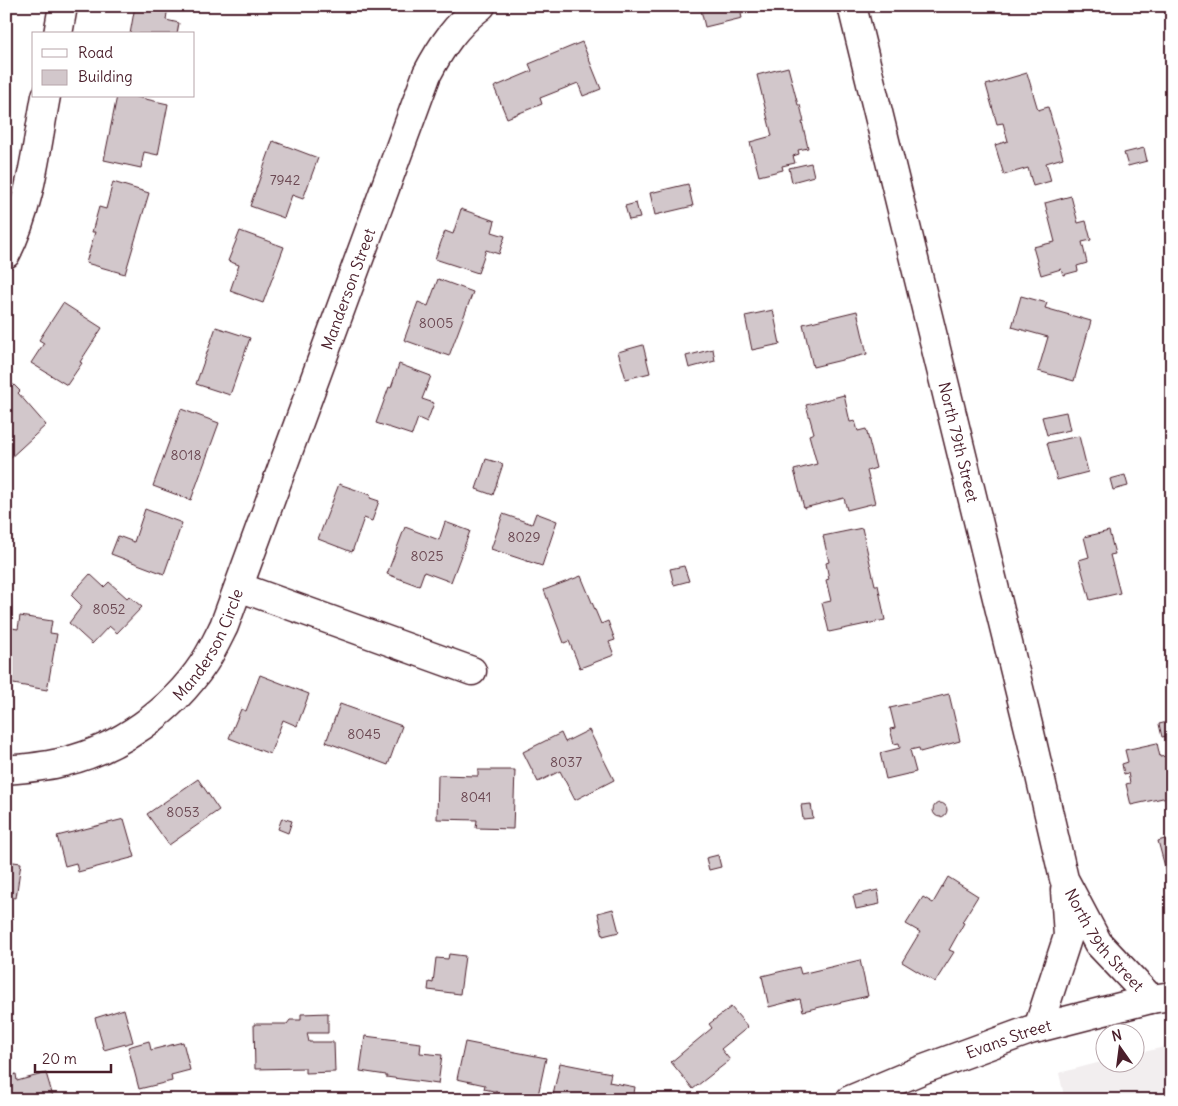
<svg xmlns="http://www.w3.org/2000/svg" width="1178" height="1106" viewBox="0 0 1178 1106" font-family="Delius,sans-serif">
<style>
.built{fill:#f2eeef}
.building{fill:#d2c7cb;stroke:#4a1f2b}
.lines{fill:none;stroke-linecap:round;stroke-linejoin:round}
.minor-casing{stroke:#4a1f2b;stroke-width:31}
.minor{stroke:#fff;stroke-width:28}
.labels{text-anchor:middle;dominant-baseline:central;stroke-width:4;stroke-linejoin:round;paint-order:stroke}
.number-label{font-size:14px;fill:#6c4953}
.street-label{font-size:16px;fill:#4a1f2b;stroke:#fff}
</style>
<rect width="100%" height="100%" fill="#fff"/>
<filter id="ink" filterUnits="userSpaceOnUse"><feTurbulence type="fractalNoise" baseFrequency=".02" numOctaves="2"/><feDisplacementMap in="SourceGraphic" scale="10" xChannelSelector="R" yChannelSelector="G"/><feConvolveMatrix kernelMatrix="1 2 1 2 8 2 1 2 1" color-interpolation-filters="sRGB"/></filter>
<g filter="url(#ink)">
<!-- built -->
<polygon class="built" points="1172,1045 1172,1100 1065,1100 1059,1073 1105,1061 1106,1064 1136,1064 1136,1054"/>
<!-- building -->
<g class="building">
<polygon points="135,6 168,6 166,20 179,23 177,34 130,34"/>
<polygon points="700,6 770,6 741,14 742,18 705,27"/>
<polygon points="582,42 601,89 583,96 578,83 540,98 542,104 507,118 494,87 532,71 529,64"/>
<polygon points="788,67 798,105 800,105 804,122 802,122 808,148 798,150 799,154 793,156 795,163 782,166 783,170 759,176 750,142 772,136 757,75"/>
<polygon points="1027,73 1038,110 1048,107 1063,158 1046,163 1051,181 1033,186 1028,168 1004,175 995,145 1008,141 1003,123 997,124 986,85"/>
<polygon points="117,96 132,96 168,104 158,155 144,152 141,168 104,160"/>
<polygon points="273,141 318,158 303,199 292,195 284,218 250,206"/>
<polygon points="1144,148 1147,161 1128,166 1124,153"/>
<polygon points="811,163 814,176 792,182 789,168"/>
<polygon points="113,182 149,193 125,274 86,263 95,232 92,232 99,207 106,209"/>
<polygon points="688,184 693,206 655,215 650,193"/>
<polygon points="1071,196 1078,223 1086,221 1091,240 1082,242 1087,263 1077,266 1078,271 1063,275 1061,269 1041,275 1033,247 1055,242 1045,203"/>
<polygon points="636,203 640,218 629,220 625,206"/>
<polygon points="461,209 495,221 492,232 505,236 499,254 486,250 478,273 435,259 445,231 453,234"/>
<polygon points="240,231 284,247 263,303 230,291 239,265 228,261"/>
<polygon points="438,279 473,292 449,356 404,340 418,302 428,306"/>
<polygon points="1021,296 1047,303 1045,308 1091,321 1074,381 1038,371 1048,337 1012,327"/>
<polygon points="63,303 102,328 80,362 82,363 67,385 31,363 44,343 39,340"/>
<polygon points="773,310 780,344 752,350 745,316"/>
<polygon points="857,311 867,354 813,367 803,324"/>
<polygon points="216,327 250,338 230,395 196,384"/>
<polygon points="643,345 650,373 626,379 618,352"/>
<polygon points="713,349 715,361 689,368 686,356"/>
<polygon points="399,364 431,376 422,399 434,403 427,422 418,418 412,435 376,423 389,387 391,388"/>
<polygon points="13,384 20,391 18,393 46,425 8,460 6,458 6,391"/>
<polygon points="844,395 850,422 855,421 858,431 866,429 876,468 867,471 875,503 847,510 844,498 804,508 794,470 817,464 809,435 814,433 806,405"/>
<polygon points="181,409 219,423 191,500 153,486"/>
<polygon points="1066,412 1070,430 1047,435 1042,417"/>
<polygon points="1079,436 1088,472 1057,480 1047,443"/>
<polygon points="486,459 503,464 493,495 476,489"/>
<polygon points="1125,475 1128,486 1113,490 1110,479"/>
<polygon points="339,484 371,495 370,498 379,501 372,521 364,518 352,552 318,539"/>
<polygon points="145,509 182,523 164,574 111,554 118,536 134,542"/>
<polygon points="536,513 557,521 542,566 491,549 503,514 532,524"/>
<polygon points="445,522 470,531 451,582 424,572 419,586 387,574 405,527 439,540"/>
<polygon points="862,528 875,585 878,585 885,620 829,632 822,603 831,601 826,580 829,579 826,563 829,562 823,536"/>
<polygon points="1109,531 1115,554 1110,555 1120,593 1090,600 1079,560 1089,557 1084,537"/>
<polygon points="684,566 689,581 674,585 670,569"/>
<polygon points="90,574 104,587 109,582 127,598 129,596 142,607 117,633 109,626 92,644 69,623 82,606 71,595"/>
<polygon points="581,576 601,624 608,621 615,640 609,642 614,655 580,668 569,641 564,643 544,590"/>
<polygon points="20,616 52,621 50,633 57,634 47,690 8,683 10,669 6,669 6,627 18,629"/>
<polygon points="260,675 309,694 297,726 283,720 270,754 229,738 241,709 246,711"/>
<polygon points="949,694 960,741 920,752 919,748 910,750 916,772 886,779 880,753 900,748 899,743 894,744 890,729 895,728 890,708"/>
<polygon points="340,704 402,726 388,765 326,742"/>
<polygon points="1172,721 1172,735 1162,737 1159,724"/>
<polygon points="589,730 614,780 575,800 560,771 538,782 523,752 561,733 565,742"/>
<polygon points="1157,743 1160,757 1172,755 1172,796 1131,805 1126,784 1130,783 1128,773 1124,774 1122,764 1128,762 1125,750"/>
<polygon points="478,770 515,770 513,829 476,828 477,820 437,819 438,775 478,776"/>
<polygon points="198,779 219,810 169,845 147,814"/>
<circle cx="940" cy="810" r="7"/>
<polygon points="811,804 813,818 803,819 801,805"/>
<polygon points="282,818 292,821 288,833 278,829"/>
<polygon points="124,819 135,857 78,872 76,863 65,866 57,836"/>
<polygon points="1172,837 1172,885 1170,885 1158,841"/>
<polygon points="718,855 721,867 709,870 706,858"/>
<polygon points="6,861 21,863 16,898 6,897"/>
<polygon points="948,877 978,896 962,922 964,923 949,950 954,952 935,982 902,962 920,932 906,924 923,897 933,903"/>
<polygon points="878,890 880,904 856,909 853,896"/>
<polygon points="613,909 619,932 603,936 598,913"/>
<polygon points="449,954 465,956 460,994 428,990 429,982 433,983 436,958 448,959"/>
<polygon points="860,960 868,996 803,1011 800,999 769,1007 762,976 799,967 801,974"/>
<polygon points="731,1007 748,1027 721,1049 730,1060 693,1089 671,1062 712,1028 709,1024"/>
<polygon points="124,1009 133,1042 104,1050 95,1018"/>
<polygon points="328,1013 328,1033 307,1033 309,1042 334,1042 335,1072 305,1073 305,1068 255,1069 254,1024 287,1024 290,1020 301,1020 301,1014"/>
<polygon points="365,1036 421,1043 420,1053 442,1055 438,1084 386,1077 386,1075 360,1071"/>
<polygon points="149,1041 151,1050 183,1042 190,1070 171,1075 172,1081 139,1089 128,1047"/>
<polygon points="465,1042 546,1058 537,1100 484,1089 485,1085 457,1079"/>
<polygon points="560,1063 611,1073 609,1082 635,1087 633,1100 552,1100"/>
<polygon points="46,1073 54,1100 6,1100 6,1077 16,1074 17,1081"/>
</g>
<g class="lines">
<defs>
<g id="minor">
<path id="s1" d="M 852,6 L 1030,733 L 1064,879 L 1098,943 L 1151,999"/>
<polyline points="58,34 63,6"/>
<path d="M 6,254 C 31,205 36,149 46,96"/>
<polyline points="239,587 472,671"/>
<path id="s2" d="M 6,770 C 26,768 44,767 63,762 C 119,749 172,711 204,663 C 212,651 218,638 224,626 L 427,74 C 441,47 456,25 481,6"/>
<polyline points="1038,1028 1068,936 1065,890"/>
<path id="s3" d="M 850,1100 L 924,1069 L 1030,1030 L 1151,999 L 1172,996"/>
</g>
</defs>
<!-- minor casing -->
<use href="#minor" class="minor-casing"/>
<!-- minor -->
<use href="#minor" class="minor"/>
</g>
</g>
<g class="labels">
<!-- number labels -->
<g class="number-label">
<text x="285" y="180">7942</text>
<text x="436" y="323">8005</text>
<text x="186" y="455">8018</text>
<text x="524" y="537">8029</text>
<text x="427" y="556">8025</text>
<text x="109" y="609">8052</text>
<text x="364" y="734">8045</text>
<text x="566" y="762">8037</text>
<text x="476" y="797">8041</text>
<text x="183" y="812">8053</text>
</g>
<!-- street labels -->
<g class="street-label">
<text stroke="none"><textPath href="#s2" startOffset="635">Manderson Street</textPath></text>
<text stroke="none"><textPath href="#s1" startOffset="449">North 79th Street</textPath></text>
<text stroke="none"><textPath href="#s2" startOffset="252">Manderson Circle</textPath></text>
<text stroke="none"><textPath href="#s1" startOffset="972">North 79th Street</textPath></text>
<text stroke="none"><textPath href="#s3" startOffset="170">Evans Street</textPath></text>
</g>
</g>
<!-- margin -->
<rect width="1178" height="1106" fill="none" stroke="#fff" stroke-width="25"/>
<rect x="12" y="12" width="1153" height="1081" fill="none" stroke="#4a1f2b" stroke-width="2" filter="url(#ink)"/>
<!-- legend -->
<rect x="32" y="32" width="162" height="65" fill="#ffffff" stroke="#b7a5aa"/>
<rect x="42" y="49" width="25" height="8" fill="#ffffff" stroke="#b7a5aa"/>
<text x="78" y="58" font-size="15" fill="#4a1f2b">Road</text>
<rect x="42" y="70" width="25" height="15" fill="#d2c7cb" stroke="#b7a5aa"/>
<text x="78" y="82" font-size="15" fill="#4a1f2b">Building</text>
<!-- north arrow -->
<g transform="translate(1120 1048) rotate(346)"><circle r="24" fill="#ffffff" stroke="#b7a5aa"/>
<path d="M0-4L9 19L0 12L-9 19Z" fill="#4a1f2b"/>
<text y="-8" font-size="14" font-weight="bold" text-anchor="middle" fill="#4a1f2b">N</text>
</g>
<!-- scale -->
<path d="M35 1064v8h76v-8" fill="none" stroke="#4a1f2b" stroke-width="2.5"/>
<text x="42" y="1064" font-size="15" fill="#4a1f2b" stroke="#ffffff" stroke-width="4" paint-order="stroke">20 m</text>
</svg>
